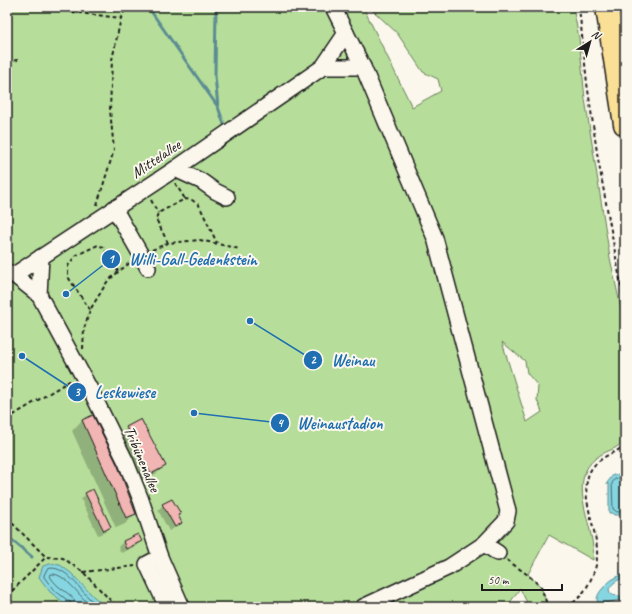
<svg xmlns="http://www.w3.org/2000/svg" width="632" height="614" viewBox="0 0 632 614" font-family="Caveat,sans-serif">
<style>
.green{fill:#b6de9a;stroke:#697d5b;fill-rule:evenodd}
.water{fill:#86d6e1;stroke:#5c8c92}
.shadow{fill:#0003}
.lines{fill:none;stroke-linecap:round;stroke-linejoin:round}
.shore{stroke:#46666b;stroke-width:1}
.stream{stroke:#5c8c92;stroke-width:3}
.building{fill:#f1b5b3;stroke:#1c1c1c}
.minor-casing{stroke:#1c1c1c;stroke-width:18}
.highway-casing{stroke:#1c1c1c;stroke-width:25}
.path{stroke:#1c1c1c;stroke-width:2;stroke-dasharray:4 3;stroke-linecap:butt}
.minor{stroke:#fbf7ec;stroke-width:15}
.highway{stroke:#fadf96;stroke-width:22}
.labels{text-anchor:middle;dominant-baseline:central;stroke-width:4;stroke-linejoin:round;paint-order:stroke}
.street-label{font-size:16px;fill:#1c1c1c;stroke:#fbf7ec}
.leader{fill:none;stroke:#1f6fb2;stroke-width:1.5}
.callout-dot{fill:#1f6fb2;stroke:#fbf7ec;stroke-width:1.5}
.mark-label{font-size:12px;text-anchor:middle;font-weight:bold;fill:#fff}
.callout-label{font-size:17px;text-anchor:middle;font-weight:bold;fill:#1f6fb2;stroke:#fbf7ec;stroke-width:4;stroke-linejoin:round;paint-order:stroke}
</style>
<rect width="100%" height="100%" fill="#fbf7ec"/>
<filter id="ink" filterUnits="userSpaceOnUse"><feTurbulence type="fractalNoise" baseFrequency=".025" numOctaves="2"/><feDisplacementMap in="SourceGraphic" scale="8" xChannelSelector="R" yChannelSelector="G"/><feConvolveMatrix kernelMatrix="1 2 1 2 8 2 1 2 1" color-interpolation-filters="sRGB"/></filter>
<g filter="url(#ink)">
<!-- green -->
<path class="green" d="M 7,7 L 363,7 L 412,107 L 441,91 L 438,79 L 423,72 L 397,33 L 369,7 L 573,7 L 579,38 L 585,99 L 610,258 L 625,327 L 625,441 C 622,443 618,446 615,448 C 609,451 602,453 596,458 C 568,480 591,520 593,548 C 594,552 593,556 593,560 L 549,535 L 528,574 L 541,587 L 548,607 L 529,607 L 520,588 L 507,607 L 7,607 ZM 502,342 L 525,361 L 527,373 L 538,386 L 537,400 L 542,412 L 527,422 Z"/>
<!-- water -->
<g class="water">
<polygon points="620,474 625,478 625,514 622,515 614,515 612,513 609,513 609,484 607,484 607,483 613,475"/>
<polygon points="50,564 60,565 71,573 93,596 106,607 70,607 50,592 39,577 43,566"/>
<path d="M 625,573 L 625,577 C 618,580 613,582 609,589 L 610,593 L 613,595 L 625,597 L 625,602 L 619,600 L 601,604 C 598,603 597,602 597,599 C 597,593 608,582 613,579 C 617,577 621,575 625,573 Z"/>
</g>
<!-- shadow -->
<g class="shadow">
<polygon points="82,420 135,514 125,524 116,528 72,431"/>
<polygon points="127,428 165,466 157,473 143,481 119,436"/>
<polygon points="86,494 110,527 105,532 98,535 81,499"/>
<polygon points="163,505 180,514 177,516 181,522 176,527 169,531 158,510"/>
<polygon points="138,535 141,541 136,546 121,553 118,547 123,542"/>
</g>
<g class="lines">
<!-- shore -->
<g class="shore">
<polyline points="625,480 622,480 618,478 615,479 612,483 613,509 617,512 625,511"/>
<path d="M 72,607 L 71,603 L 53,589 L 44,577 L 44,575 L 47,569 C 64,563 79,589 90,599 C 93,602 97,604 100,607"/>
<path d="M 77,607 C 76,597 65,592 58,586 C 55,583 52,580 50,576 L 51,574 C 66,573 80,598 92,607"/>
</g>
<!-- stream -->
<g class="stream">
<polyline points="148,7 218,107"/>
<polyline points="216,7 215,76 218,107 225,127"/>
<polyline points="7,536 32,557"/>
</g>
</g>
<!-- building -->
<g class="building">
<polygon points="93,415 118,466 136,514 126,518 82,420"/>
<polygon points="141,419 166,466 151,474 126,427"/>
<polygon points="93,489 111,527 104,531 85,493"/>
<polygon points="172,499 181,514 178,515 182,523 175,527 162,504"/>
<polygon points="138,534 142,541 126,549 123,541"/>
</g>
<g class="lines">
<defs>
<g id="minor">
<polyline points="333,7 363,67 435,238 508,511 506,521 484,544 449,567 363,607"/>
<polyline points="323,67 363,67"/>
<polyline points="175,169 201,181 215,191 227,197"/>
<polyline points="114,208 141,255 148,268"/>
<polyline points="7,272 14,275 39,295 92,393 126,462 141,500 160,557 182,607"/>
<polyline points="14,275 175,169 323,67 346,33"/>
<polyline points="39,295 41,257"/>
<polyline points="484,544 498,553"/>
<polyline points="160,557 147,564 167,607"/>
</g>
<polyline id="highway" points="607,7 616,66 625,124"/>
</defs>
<!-- minor casing -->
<use href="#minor" class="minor-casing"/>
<!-- highway casing -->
<use href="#highway" class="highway-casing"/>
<!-- path -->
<g class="path">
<polyline points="579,7 587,83 598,159 625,307"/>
<polyline points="71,12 121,18"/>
<polyline points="7,61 19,60"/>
<polyline points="175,183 185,199"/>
<polyline points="151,200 158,213"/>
<polyline points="97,205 114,150 110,110 112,60 121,18 126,7"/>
<polyline points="168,243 156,219 158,213 185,199 192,200 199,205 217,243"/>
<polyline points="152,250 168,243 200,240 240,249"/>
<polyline points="90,310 68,277 68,266 75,256 98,245 103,247 118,271"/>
<polyline points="83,349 84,329 90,310 107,282 118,272 131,262"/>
<polyline points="7,419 71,380"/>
<polyline points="7,518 46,557 63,558 83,572 117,607"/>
<polyline points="507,560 528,575 541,587 548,607"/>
<polyline points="83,572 135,566"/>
<polyline points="7,596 46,557"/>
<path d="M 567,607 C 576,602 583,594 588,585 C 593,576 597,566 597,556 C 599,530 576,492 592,468 C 600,457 614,453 625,446"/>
</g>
<!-- minor -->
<use href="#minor" class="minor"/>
<!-- highway -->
<use href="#highway" class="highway"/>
</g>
</g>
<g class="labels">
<!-- street labels -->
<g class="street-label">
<text transform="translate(156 159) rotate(-34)">Mittelallee</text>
<text transform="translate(142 459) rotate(67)">Tribünenallee</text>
</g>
</g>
<!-- callouts -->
<path class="leader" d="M66 294L111 259M250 321L313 360M22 356L77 392M194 413L280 423"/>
<g class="callout-dot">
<circle cx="66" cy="294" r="4"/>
<circle cx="250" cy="321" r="4"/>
<circle cx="22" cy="356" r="4"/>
<circle cx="194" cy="413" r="4"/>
<circle cx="111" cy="259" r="10"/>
<circle cx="313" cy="360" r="10"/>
<circle cx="77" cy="392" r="10"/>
<circle cx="280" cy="423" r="10"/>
</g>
<g class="mark-label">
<text x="111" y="263">1</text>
<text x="313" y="364">2</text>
<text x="77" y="396">3</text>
<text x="280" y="427">4</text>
</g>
<g class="callout-label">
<text x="193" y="265">Willi-Gall-Gedenkstein</text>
<text x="353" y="366">Weinau</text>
<text x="125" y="398">Leskewiese</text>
<text x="340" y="429">Weinaustadion</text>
</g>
<!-- margin -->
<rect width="632" height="614" fill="none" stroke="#fbf7ec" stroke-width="24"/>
<rect x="12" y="12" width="608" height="590" fill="none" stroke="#1c1c1c" stroke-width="1.5" filter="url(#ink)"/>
<!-- north arrow -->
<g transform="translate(590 42) rotate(37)" stroke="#fbf7ec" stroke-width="3" paint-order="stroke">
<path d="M0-3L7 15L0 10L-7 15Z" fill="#1c1c1c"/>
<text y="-6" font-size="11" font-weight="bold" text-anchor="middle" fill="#1c1c1c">N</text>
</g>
<!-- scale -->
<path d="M482 584v6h80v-6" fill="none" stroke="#1c1c1c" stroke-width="2"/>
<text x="488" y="584" font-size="12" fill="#1c1c1c" stroke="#fbf7ec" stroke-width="3" paint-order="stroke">50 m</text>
</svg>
